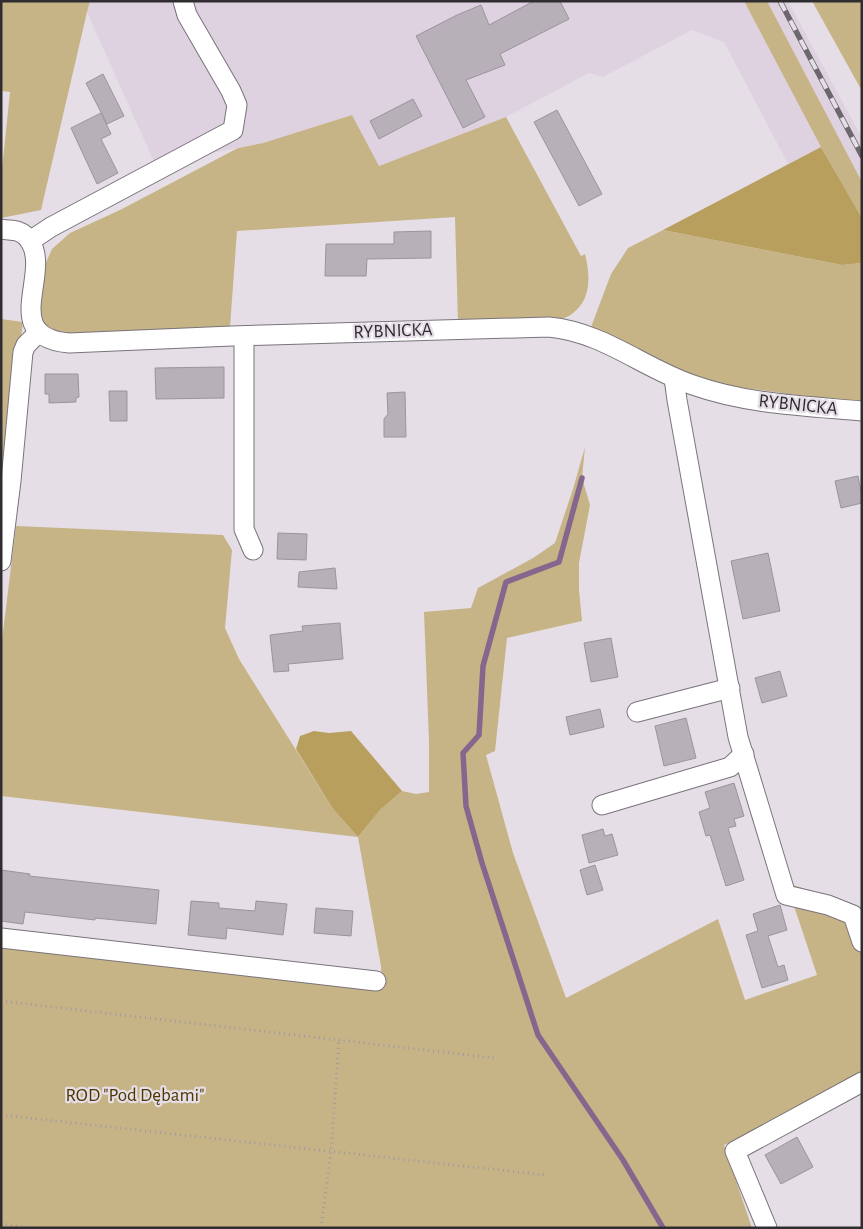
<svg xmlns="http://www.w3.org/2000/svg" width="863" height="1229" viewBox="0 0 863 1229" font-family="'Alegreya Sans',sans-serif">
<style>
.built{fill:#ded2e1}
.green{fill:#c7b486}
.forest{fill:#b99f5e}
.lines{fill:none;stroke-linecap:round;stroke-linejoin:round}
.stream{stroke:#85668d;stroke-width:5.5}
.building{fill:#b7b0b8;stroke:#9b949c}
.minor-casing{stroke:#79737b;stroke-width:21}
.path{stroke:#a09aa1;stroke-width:3;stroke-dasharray:1 4;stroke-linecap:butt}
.minor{stroke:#fff;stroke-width:19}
.rail-casing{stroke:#6b676c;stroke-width:5.5}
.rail{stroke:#e5dee7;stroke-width:4;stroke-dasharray:11;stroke-linecap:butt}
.labels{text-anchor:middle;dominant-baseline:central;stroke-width:4.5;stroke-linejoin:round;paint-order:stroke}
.street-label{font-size:19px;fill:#302d31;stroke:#e5dee7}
.park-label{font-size:19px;fill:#4b3800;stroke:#e5dee7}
</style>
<rect width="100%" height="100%" fill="#e5dee7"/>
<!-- built -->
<g class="built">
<polygon points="90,1 744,1 821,147 788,164 724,42 692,30 603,77 589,73 506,117 379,166 352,115 263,143 155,164 87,12"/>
<polygon points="767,1 788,1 862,138 862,182"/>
</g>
<!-- green -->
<g class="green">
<polygon points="1,1 90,1 87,12 41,210 1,218 1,179 10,92 1,91"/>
<polygon points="744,1 767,1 862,182 862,218 821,147"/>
<polygon points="812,1 862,1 862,91"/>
<path d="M 352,115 L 379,166 L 506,117 L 581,256 L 585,254 C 590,274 592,299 573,313 C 570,316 566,317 562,319 L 458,323 L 455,217 L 237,231 L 230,327 L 68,336 L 49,331 L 39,320 L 43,269 L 52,249 L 70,233 L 120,210 L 238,148 L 263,143 Z"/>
<polygon points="663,230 842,265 862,263 862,404 716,384 672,370 603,334 591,327 611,274 628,248"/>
<polygon points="1,319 23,322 10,419 1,501"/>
<polygon points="585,447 582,478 590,505 579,563 579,590 582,621 507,638 495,751 486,755 513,853 566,998 718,919 745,1000 817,975 792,900 790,884 851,904 862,938 862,1080 724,1145 752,1228 1,1228 1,946 382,988 381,966 358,837 1,796 1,648 16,526 223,535 232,550 225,628 239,659 333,809 358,837 380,810 402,791 416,794 429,792 429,741 424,612 471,608 478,588 533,558 555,543 573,489"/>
</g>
<!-- forest -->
<g class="forest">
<polygon points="821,147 862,218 862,263 842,265 663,230"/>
<polygon points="314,731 329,733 351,731 402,791 380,810 358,837 333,809 296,749 300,736"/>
</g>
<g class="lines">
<!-- stream -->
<polyline class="stream" points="582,478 559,562 506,582 483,666 479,735 463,753 466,806 482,863 538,1035 623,1160 663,1228"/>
</g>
<!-- building -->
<g class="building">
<polygon points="534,1 560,1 569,19 500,54 505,65 466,80 485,117 463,128 416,36 457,15 481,5 489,25"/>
<polygon points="103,74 124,116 107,124 86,83"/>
<polygon points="413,99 422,116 379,139 370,121"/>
<polygon points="557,110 602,194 579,206 534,122"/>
<polygon points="101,113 111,134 101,139 118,173 97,184 71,128"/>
<polygon points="431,231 431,258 367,259 366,276 325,276 326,244 394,244 394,232"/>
<polygon points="224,367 224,398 156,399 155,368"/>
<polygon points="45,374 78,374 79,397 76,398 76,402 49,403 49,394 45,394"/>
<polygon points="109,391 127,391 127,421 110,421"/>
<polygon points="405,392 406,437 384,437 384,419 388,414 387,393"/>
<polygon points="858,476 862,497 862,503 841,508 835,481"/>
<polygon points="278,533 307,534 306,560 277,559"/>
<polygon points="768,553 780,611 743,619 731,561"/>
<polygon points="335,568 337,589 298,587 299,572"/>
<polygon points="340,623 343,659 288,664 289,671 274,672 270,635 303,631 302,626"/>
<polygon points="611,638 618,677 591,682 584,643"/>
<polygon points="780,671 787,696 762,703 755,678"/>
<polygon points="600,709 604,727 570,735 566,717"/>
<polygon points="686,718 696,758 664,766 655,726"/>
<polygon points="734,783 744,816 734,819 736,826 728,828 744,880 726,886 710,835 706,836 699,812 710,808 705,792"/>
<polygon points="603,829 605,836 612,834 618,855 589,863 582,835"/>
<polygon points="595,865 603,890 587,895 580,870"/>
<polygon points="1,870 30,874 29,876 159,890 156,924 95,918 95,920 25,912 23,924 1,921"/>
<polygon points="191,901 219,903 219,908 255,911 256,901 287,904 283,935 227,928 226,939 188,935"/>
<polygon points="780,905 787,930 768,936 778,967 784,965 788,980 762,988 746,935 758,931 753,914"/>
<polygon points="316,908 353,911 351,936 314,933"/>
<polygon points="797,1137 813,1167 781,1184 765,1155"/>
</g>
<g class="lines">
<defs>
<g id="minor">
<path d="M 1,229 C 6,230 12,230 17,231 C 23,233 28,237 31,243 C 50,276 0,337 69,343 L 232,336 L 549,327 C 603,332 643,368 693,385 C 746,404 805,406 862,411"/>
<polyline points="30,241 51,227 233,130 237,105 231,91 187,15 183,1"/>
<polyline points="244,336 244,529 253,550"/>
<polyline points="674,378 677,400 738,737 786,895 828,905 853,915 862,942"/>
<polyline points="1,561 11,481 23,352 26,345 39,332"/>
<polyline points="637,712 730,688"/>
<polyline points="602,805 730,767 744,754"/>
<polyline points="1,938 376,981"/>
<polyline points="767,1228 735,1151 862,1082"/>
</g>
</defs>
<!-- minor casing -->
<use href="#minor" class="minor-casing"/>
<!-- path -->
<g class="path">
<polyline points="1,1001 494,1058"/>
<polyline points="1,1115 545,1175"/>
<polyline points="1,1224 29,1228"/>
<polyline points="321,1228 331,1151 339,1040"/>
</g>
<!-- minor -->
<use href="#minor" class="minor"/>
<defs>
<polyline id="rail" points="780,1 862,156"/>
</defs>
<!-- rail casing -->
<use href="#rail" class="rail-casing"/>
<!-- rail -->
<use href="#rail" class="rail"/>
</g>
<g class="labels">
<!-- street labels -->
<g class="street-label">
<text transform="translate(393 331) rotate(-2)">RYBNICKA</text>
<text transform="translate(798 405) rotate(6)">RYBNICKA</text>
</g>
<!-- park labels -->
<g class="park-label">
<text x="135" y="1095">ROD "Pod Dębami"</text>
</g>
</g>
<!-- border -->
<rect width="863" height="1229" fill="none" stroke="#302d31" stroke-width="5"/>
</svg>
